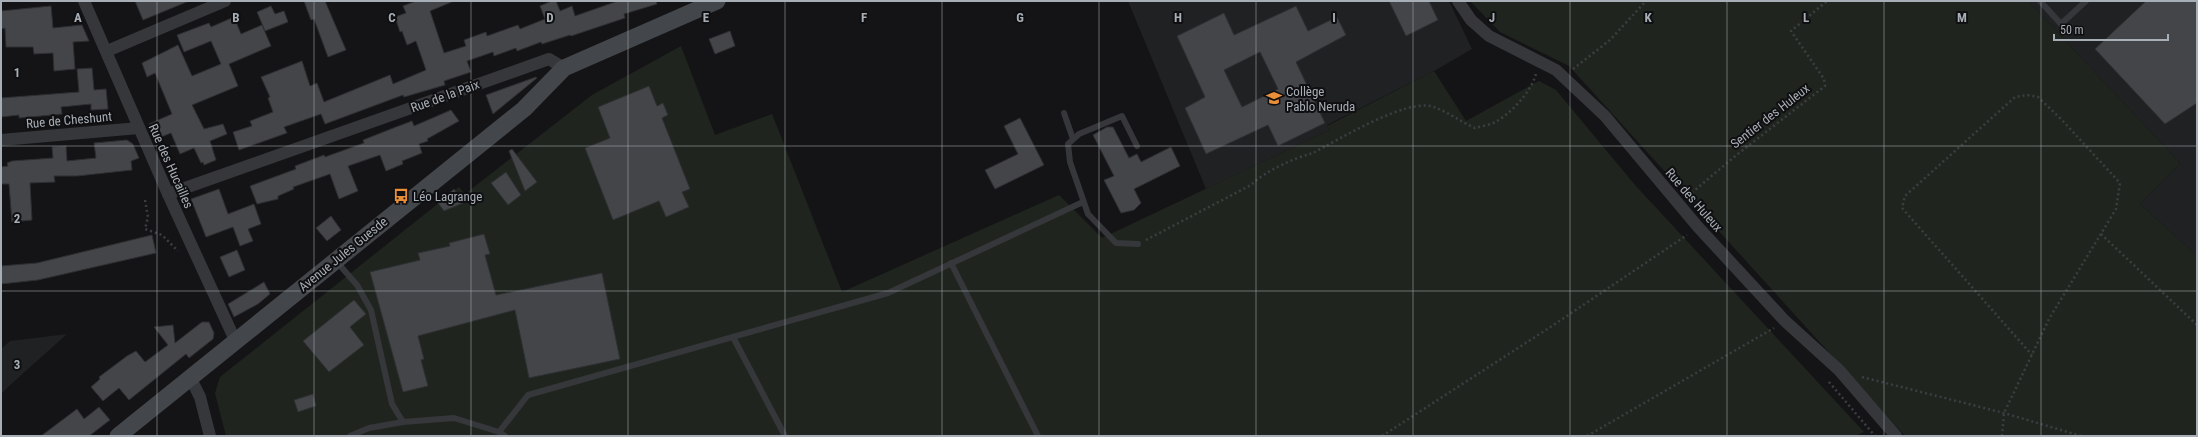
<svg xmlns="http://www.w3.org/2000/svg" width="2198" height="437" viewBox="0 0 2198 437" font-family="'Roboto Condensed',sans-serif">
<style>
.built{fill:#202123}
.green{fill:#1f251e}
.building{fill:#434549;stroke:#2e2f32;fill-rule:evenodd}
.lines{fill:none;stroke-linecap:round;stroke-linejoin:round}
.path{stroke:#3b3e42;stroke-width:2.5;stroke-dasharray:2 3;stroke-linecap:butt}
.lane{stroke:#35373b;stroke-width:6}
.street{stroke:#35373b;stroke-width:12}
.secondary{stroke:#43464a;stroke-width:17}
.grid{fill:none;stroke:#a7aeb5;stroke-width:1;stroke-opacity:0.55}
.labels{text-anchor:middle;dominant-baseline:central;stroke-width:4;stroke-linejoin:round;paint-order:stroke}
.poi-label{font-size:13px;fill:#a7aeb5;stroke:#0f0f11;text-anchor:start}
.street-label{font-size:13px;fill:#a7aeb5;stroke:#0f0f11}
.grid-label{font-size:13px;text-anchor:middle;font-weight:bold;fill:#a7aeb5;stroke:#0f0f11;stroke-width:4;stroke-linejoin:round;paint-order:stroke}
</style>
<rect width="100%" height="100%" fill="#141416"/>
<!-- built -->
<g class="built">
<polygon points="1128,1 1449,1 1472,49 1434,71 1327,125 1330,130 1206,189"/>
<polygon points="2028,1 2197,1 2197,256 2140,204 2180,163"/>
<polygon points="67,334 9,386 1,394 1,349 10,341"/>
</g>
<!-- green -->
<g class="green">
<polygon points="1470,1 2028,1 2180,163 2140,204 2197,256 2197,436 1905,436 1569,66 1500,32"/>
<polygon points="681,46 715,135 772,114 842,292 1059,195 1102,238 1330,130 1327,126 1434,71 1466,121 1539,81 1556,90 1635,185 1864,432 1855,436 226,436 215,393 220,377 459,187 465,194 592,95"/>
</g>
<!-- building -->
<g class="building">
<polygon points="135,1 189,1 143,20"/>
<polygon points="304,1 325,1 346,50 328,57 314,19 311,20"/>
<polygon points="416,1 454,1 430,11 444,53 466,46 464,40 486,32 487,36 518,25 520,29 545,19 540,6 552,1 556,1 560,11 572,6 575,16 618,1 656,1 657,4 624,14 625,18 571,36 570,35 542,44 541,42 517,51 516,48 494,56 493,52 467,61 471,72 444,81 445,85 404,97 403,95 325,124 321,114 284,127 287,133 239,150 233,132 252,126 250,121 273,112 268,98 270,97 261,77 302,61 310,86 317,83 324,102 390,75 393,84 426,70 416,41 407,45 402,31 400,32 395,17 406,13 403,6"/>
<polygon points="1389,1 1429,1 1438,20 1406,36"/>
<polygon points="2146,1 2197,1 2197,103 2165,124 2095,49"/>
<polygon points="51,6 53,28 82,25 89,41 73,42 75,69 54,71 53,53 34,54 33,47 6,47 5,28 1,29 1,11"/>
<polygon points="271,6 275,14 284,11 288,22 265,31 257,12"/>
<path d="M 1296,6 L 1308,31 L 1337,17 L 1346,35 L 1296,62 L 1325,123 L 1278,146 L 1268,125 L 1206,154 L 1185,108 L 1205,97 L 1177,36 L 1224,13 L 1234,35 ZM 1260,52 L 1278,89 L 1242,107 L 1224,70 Z"/>
<polygon points="234,17 241,34 262,25 271,46 229,64 238,86 192,105 204,129 223,124 227,134 210,141 216,160 204,165 203,162 201,163 194,148 180,154 171,133 156,139 149,124 172,114 155,73 147,77 142,63 178,45 192,76 221,64 211,41 184,52 177,35 209,23 211,27"/>
<polygon points="730,31 735,46 715,54 709,39"/>
<polygon points="92,68 94,90 106,89 108,109 91,110 91,104 61,107 62,114 19,118 19,115 1,117 1,98 79,92 77,69"/>
<polygon points="536,77 537,78 493,114 486,95"/>
<polygon points="649,86 657,106 663,103 668,115 662,118 690,189 682,192 689,207 666,217 659,201 613,220 585,148 610,138 598,107"/>
<polygon points="451,110 459,121 427,139 428,141 419,144 422,153 402,161 403,164 386,171 380,155 348,166 358,191 339,199 330,174 293,187 294,189 278,196 278,199 257,204 250,186 296,169 295,166 324,155 325,157 364,143 363,140 396,127 412,121 414,126"/>
<polygon points="1020,118 1044,165 995,189 985,170 1018,154 1004,126"/>
<polygon points="1107,127 1113,127 1129,158 1137,154 1141,162 1171,147 1180,166 1134,189 1141,203 1134,210 1121,213 1104,180 1114,176 1093,135"/>
<polygon points="127,140 133,144 139,158 131,161 132,170 77,176 54,176 55,182 30,183 32,220 12,222 9,184 1,184 1,167 8,166 7,163 12,161 53,158 52,147 66,146 67,161 96,158 94,143"/>
<polygon points="512,149 537,182 525,191 509,151"/>
<polygon points="506,172 521,195 508,205 491,183"/>
<polygon points="219,189 228,214 254,204 261,224 248,229 253,241 240,246 233,227 206,237 191,199"/>
<polygon points="454,189 463,203 444,211 438,203"/>
<polygon points="331,216 341,230 327,241 316,228"/>
<polygon points="484,234 490,254 485,255 496,295 602,273 620,359 529,378 515,310 418,336 424,359 421,360 428,386 403,392 370,272 420,260 418,253 450,246 449,243"/>
<polygon points="152,235 156,253 38,280 1,284 1,266 37,263"/>
<polygon points="237,250 245,270 229,277 220,257"/>
<polygon points="264,282 270,294 258,304 234,317 228,304"/>
<polygon points="354,300 366,314 350,327 364,345 329,372 303,341"/>
<polygon points="202,322 209,322 214,333 213,339 189,358 186,354 129,400 119,388 103,401 91,387 100,379 99,377 127,356 136,351 145,362 168,345 154,327 173,325 175,343"/>
<polygon points="313,394 316,406 298,412 294,400"/>
<polygon points="99,407 110,420 89,436 41,436 77,409 84,419"/>
</g>
<g class="lines">
<!-- path -->
<g class="path">
<polyline points="1573,69 1610,40 1646,1"/>
<polyline points="1688,196 1734,157 1825,86 1824,79 1791,31 1827,1"/>
<polyline points="145,200 148,217 145,229 162,235 178,251"/>
<polyline points="2101,234 2197,325"/>
<path d="M 1146,240 L 1251,185 C 1267,170 1292,159 1313,153 C 1338,140 1408,97 1434,107 C 1448,112 1461,122 1475,128 C 1482,126 1491,125 1497,121 C 1511,113 1533,90 1536,73"/>
<polyline points="1862,377 2004,413 2081,436"/>
<polyline points="1829,382 1875,436"/>
<polyline points="1382,436 1552,326 1687,235"/>
<polyline points="1587,436 1774,328"/>
<polyline points="2002,436 2004,413 2049,319 2116,209 2120,183 2061,119 2038,97 2027,95 2015,97 1905,196 1902,208 2032,355"/>
</g>
<!-- lane -->
<g class="lane">
<polyline points="2040,1 2061,24 2086,1"/>
<polyline points="1064,113 1073,139"/>
<polyline points="1137,146 1122,116 1079,134 1068,144 1070,162 1088,214 1116,243 1138,244"/>
<polyline points="336,261 357,285 371,310 392,404 403,422"/>
<polyline points="951,263 1038,436"/>
<polyline points="733,337 785,436"/>
<polyline points="499,432 528,395 888,293 1083,202"/>
<polyline points="350,436 369,428 403,422 454,418 499,432 505,436"/>
</g>
<!-- street -->
<g class="street">
<polyline points="84,1 168,194 235,340"/>
<polyline points="1458,1 1471,20 1489,36 1556,70 1605,116 1698,227 1785,321 1839,370 1896,436"/>
<polyline points="107,51 225,1"/>
<polyline points="1,140 139,128"/>
<polyline points="168,194 549,59 564,68"/>
<polyline points="190,377 200,397 210,436"/>
</g>
<!-- secondary -->
<polyline class="secondary" points="118,436 524,109 564,68 717,1"/>
</g>
<!-- grid -->
<path class="grid" d="M 157,1 L 157,436M 314,1 L 314,436M 471,1 L 471,436M 628,1 L 628,436M 785,1 L 785,436M 942,1 L 942,436M 1099,1 L 1099,436M 1256,1 L 1256,436M 1413,1 L 1413,436M 1570,1 L 1570,436M 1727,1 L 1727,436M 1884,1 L 1884,436M 2041,1 L 2041,436M 1,146 L 2197,146M 1,291 L 2197,291"/>
<!-- icons -->
<defs>
<symbol id="school-bare" viewBox="-9 -9 18 18"><path d="M0-5L7-2L0 1L-7-2ZM-4 1L0 2.5L4 1V4Q0 6-4 4Z" fill="#e98f39" stroke="#0f0f11" stroke-width="2.5" paint-order="stroke"/></symbol>
<symbol id="bus-bare" viewBox="-9 -9 18 18"><path d="M-5-6H5V4H4V6H2V4H-2V6H-4V4H-5ZM-3.5-4V0h7V-4ZM-3.5 1.2v1.5H-2V1.2ZM2 1.2v1.5H3.5V1.2Z" fill="#e98f39" stroke="#0f0f11" stroke-width="2.5" paint-order="stroke"/></symbol>
</defs>
<g fill-rule="evenodd">
<use href="#school-bare" x="1263" y="87" width="22" height="22"/>
<use href="#bus-bare" x="390" y="185" width="22" height="22"/>
</g>
<g class="labels">
<!-- poi labels -->
<g class="poi-label">
<text x="1286" y="91">Collège<tspan x="1286" dy="15">Pablo Neruda</tspan></text>
<text x="413" y="196">Léo Lagrange</text>
</g>
<!-- street labels -->
<g class="street-label">
<text transform="translate(445 96) rotate(-20)">Rue de la Paix</text>
<text transform="translate(1770 116) rotate(-38)">Sentier des Huleux</text>
<text transform="translate(69 120) rotate(-5)">Rue de Cheshunt</text>
<text transform="translate(171 166) rotate(66)">Rue des Hucailles</text>
<text transform="translate(1694 200) rotate(49)">Rue des Huleux</text>
<text transform="translate(343 254) rotate(-39)">Avenue Jules Guesde</text>
</g>
</g>
<g class="grid-label">
<text x="78" y="22">A</text>
<text x="236" y="22">B</text>
<text x="392" y="22">C</text>
<text x="550" y="22">D</text>
<text x="706" y="22">E</text>
<text x="864" y="22">F</text>
<text x="1020" y="22">G</text>
<text x="1178" y="22">H</text>
<text x="1334" y="22">I</text>
<text x="1492" y="22">J</text>
<text x="1648" y="22">K</text>
<text x="1806" y="22">L</text>
<text x="1962" y="22">M</text>
<text x="17" y="77">1</text>
<text x="17" y="223">2</text>
<text x="17" y="369">3</text>
</g>
<!-- border -->
<rect width="2198" height="437" fill="none" stroke="#a7aeb5" stroke-width="4"/>
<!-- scale -->
<path d="M2054 34v6h114v-6" fill="none" stroke="#a7aeb5" stroke-width="2"/>
<text x="2060" y="34" font-size="12" fill="#a7aeb5" stroke="#0f0f11" stroke-width="3" paint-order="stroke">50 m</text>
</svg>
